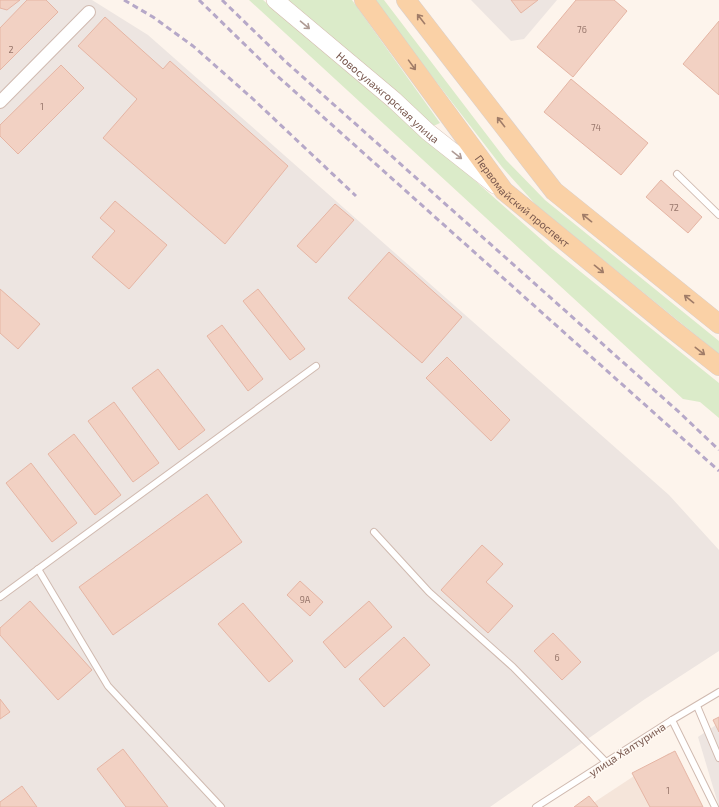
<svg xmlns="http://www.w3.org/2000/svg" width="719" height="807" viewBox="0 0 719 807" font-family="'Exo 2',sans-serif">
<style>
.residential{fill:#f5e5da}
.industrial{fill:#ede5e1}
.green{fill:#dbebc9}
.building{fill:#f2d1c3;stroke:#e5b5a4}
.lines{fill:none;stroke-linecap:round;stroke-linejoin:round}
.lane-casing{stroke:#d0bab0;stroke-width:8}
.street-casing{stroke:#d0bab0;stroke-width:14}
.secondary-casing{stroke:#d5bdb0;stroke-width:18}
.primary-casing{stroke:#d9d0cd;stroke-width:20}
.lane{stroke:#fff;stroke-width:6}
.street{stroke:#fff;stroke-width:12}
.secondary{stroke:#fff;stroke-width:17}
.primary{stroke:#fad1a6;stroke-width:19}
.rail{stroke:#b6a8c8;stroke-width:3;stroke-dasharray:6 4;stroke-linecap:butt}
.oneway{stroke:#a07c68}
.oneway2{stroke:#af9b95}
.labels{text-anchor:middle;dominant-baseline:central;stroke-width:3;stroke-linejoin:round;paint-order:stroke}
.number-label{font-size:9px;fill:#97766b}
.street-label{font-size:11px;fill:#79584e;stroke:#fff9f3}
</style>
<rect width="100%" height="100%" fill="#fdf4ec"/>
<!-- residential -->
<polygon class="residential" points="669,753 688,807 587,807"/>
<!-- industrial -->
<g class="industrial">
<polygon points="0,0 92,0 148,35 669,495 719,550 719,651 645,699 490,807 0,807"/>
<polygon points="471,0 557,0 524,39 511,41"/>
<polygon points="719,723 719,807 698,737"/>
</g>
<!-- green -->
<g class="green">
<polygon points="249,0 263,0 463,170 551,248 719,383 719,418 700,402 683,399"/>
<polygon points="284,0 352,0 440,123 429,128"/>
<polygon points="373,0 384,0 506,160 545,200 719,341 719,354 537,206 502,167"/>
</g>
<!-- building -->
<g class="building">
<polygon points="0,0 20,0 7,10 0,8"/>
<polygon points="27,0 46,0 58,12 0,70 0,28"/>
<polygon points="511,0 538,0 521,13"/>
<polygon points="576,0 614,0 627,11 573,77 537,47"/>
<polygon points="105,17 163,69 170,61 288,166 225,244 103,138 137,99 78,46"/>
<polygon points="719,21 719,95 683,64"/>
<polygon points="61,65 84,88 18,154 0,136 0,125"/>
<polygon points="571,79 648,143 621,175 544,112"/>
<polygon points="661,180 702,217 688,233 646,197"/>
<polygon points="115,201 167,245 129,289 92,257 115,231 100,218"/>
<polygon points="335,204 354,220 316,263 297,246"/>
<polygon points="389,252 462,317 422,363 348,298"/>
<polygon points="0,289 40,324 18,349 0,333"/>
<polygon points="258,289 305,349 290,360 243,301"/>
<polygon points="222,325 263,379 248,391 207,336"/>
<polygon points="447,357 510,420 491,441 426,378"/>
<polygon points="158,369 205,430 179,450 132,388"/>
<polygon points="114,402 159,463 133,482 88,421"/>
<polygon points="74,434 121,495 95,515 48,454"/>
<polygon points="31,463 77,523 52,542 6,483"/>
<polygon points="207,494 242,542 113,635 79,587"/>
<polygon points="482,545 503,564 486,582 513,606 488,633 441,590"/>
<polygon points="300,581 323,602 310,616 287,595"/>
<polygon points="30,601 92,670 58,700 0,635 0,628"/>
<polygon points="369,601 392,627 345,668 323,642"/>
<polygon points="243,603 293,661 269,682 218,624"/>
<polygon points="553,633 581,662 562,680 534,651"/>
<polygon points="404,637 430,665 384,707 359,679"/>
<polygon points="0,699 10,712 0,719"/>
<polygon points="719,717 719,732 713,720"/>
<polygon points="123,749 168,807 126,807 97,769"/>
<polygon points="675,751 703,807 650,807 632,773"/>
<polygon points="22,786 37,807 0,807 0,802"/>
<polygon points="589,796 598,807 574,807"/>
</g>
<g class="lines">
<defs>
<g id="lane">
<polyline points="677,174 719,215"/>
<polyline points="374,532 429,592 513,667 606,762"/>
<polyline points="38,569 108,686 221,807"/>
<polyline points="0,597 316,366"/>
<polyline points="697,706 719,758"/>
<polyline points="672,720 715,807"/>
<polyline points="536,807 672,720 719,692"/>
</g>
<polyline id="street" points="0,102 89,12"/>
<g id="secondary">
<path id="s1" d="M 275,0 L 394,100 L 428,132 L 495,185"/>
</g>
<g id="primary">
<path id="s2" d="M 364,0 L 504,191 L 671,328 L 719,366"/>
<polyline points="406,0 554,191 719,324"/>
</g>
</defs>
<!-- lane casing -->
<use href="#lane" class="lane-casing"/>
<!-- street casing -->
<use href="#street" class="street-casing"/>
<!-- secondary casing -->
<use href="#secondary" class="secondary-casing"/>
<!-- primary casing -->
<use href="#primary" class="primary-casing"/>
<!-- lane -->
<use href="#lane" class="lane"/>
<!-- street -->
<use href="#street" class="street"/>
<!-- secondary -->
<use href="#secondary" class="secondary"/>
<!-- primary -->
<use href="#primary" class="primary"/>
<!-- rail -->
<g class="rail">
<polyline points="124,0 153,17 193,46 253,99 356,196"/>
<polyline points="199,0 274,73 719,471"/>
<polyline points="222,0 286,62 680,413 719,450"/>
</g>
</g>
<!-- one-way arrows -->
<defs><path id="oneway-shaft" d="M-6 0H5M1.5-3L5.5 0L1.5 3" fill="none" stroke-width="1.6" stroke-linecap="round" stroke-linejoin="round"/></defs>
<g class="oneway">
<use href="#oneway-shaft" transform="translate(421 19) rotate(-128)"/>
<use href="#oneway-shaft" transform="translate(412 65) rotate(54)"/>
<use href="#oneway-shaft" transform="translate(501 122) rotate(-128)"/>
<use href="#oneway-shaft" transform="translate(587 218) rotate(-141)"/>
<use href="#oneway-shaft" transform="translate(599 269) rotate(39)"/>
<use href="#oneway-shaft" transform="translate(689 299) rotate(-141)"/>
<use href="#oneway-shaft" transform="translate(700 351) rotate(38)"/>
</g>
<g class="oneway2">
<use href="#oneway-shaft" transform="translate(305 25) rotate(40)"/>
<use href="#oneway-shaft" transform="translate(457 155) rotate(38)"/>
</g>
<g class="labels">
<!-- number labels -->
<g class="number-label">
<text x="582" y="29">76</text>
<text x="11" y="49">2</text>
<text x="42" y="106">1</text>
<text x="596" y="127">74</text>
<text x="674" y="207">72</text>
<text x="305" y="599">9А</text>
<text x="557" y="657">6</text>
<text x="668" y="790">1</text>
</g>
<!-- street labels -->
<g class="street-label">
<text stroke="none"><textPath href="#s1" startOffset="149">Новосулажгорская улица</textPath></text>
<text stroke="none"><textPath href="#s2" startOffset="257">Первомайский проспект</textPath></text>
<text transform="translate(627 749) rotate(-33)">улица Халтурина</text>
</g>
</g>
</svg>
